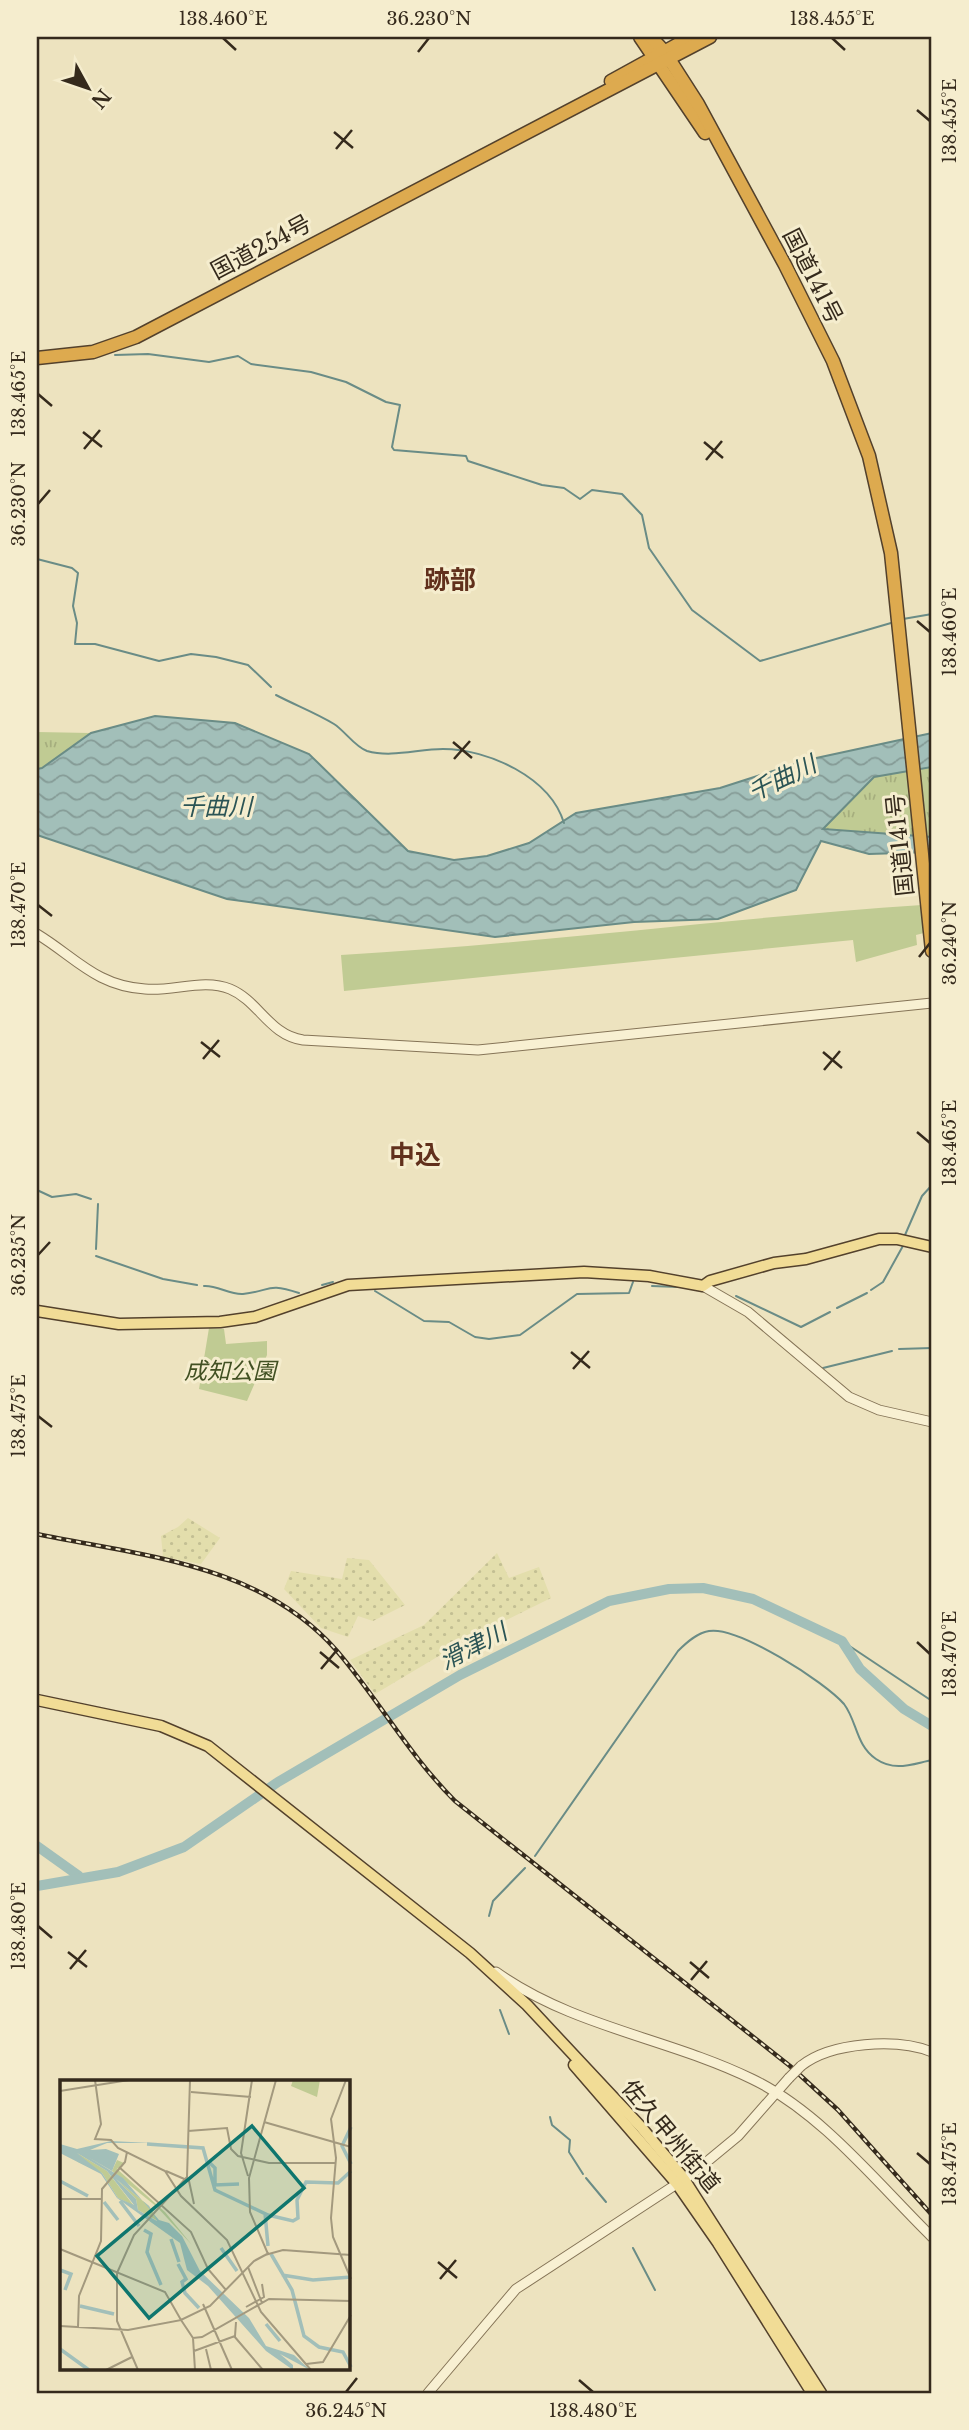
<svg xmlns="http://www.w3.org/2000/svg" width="969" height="2430" viewBox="0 0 969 2430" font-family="'Libre Baskerville','Noto Sans JP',serif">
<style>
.farmland{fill:url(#farmland-dots)}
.grass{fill:url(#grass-tufts)}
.park{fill:#c0cb93}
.water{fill:url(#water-waves);stroke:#6a8c86;stroke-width:2}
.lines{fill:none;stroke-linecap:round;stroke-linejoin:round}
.stream{stroke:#6a8c86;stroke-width:2}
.river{stroke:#a2bfb9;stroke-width:10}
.minor-casing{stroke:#857457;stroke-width:11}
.major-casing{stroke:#53412c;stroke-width:13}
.highway-casing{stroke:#53412c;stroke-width:15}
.minor{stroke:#f8f0d2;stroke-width:9}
.major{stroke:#f1dc96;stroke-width:10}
.highway{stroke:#ddaa4f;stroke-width:12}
.rail-casing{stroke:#352a1c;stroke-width:4.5}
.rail{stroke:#f5edce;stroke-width:2;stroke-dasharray:5;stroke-linecap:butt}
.minor-bridge-casing{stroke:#857457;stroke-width:11;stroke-linecap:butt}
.minor-bridge{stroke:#f8f0d2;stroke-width:9}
.ticks{fill:none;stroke:#352a1c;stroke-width:2.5}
.labels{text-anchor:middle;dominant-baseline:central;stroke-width:6;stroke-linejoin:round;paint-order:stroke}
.street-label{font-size:23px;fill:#352a1c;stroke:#f5edce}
.park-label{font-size:23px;font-style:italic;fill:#425123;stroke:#f5edce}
.water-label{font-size:24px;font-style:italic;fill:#2b5455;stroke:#f5edce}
.quarter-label{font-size:26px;font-weight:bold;fill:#61301c;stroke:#f5edce}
.inset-river{fill:none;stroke:#a2bfb9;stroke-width:3.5}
.inset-road{fill:none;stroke:#a3997e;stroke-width:2}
.view{fill:#0f766e;fill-opacity:0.15;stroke:#0f766e;stroke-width:3.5}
.inset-edge{fill:none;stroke:#352a1c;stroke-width:3.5}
.neatline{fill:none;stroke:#352a1c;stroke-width:2.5}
.ticks-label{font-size:18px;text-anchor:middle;fill:#352a1c}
</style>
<defs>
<pattern id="farmland-dots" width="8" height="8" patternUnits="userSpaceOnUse" patternTransform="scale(1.75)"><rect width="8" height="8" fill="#e3deac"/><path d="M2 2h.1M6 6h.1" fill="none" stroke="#c3bf93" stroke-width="1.8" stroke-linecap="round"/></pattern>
<pattern id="grass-tufts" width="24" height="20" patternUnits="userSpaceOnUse" patternTransform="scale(1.75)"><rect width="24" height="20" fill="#c0cb93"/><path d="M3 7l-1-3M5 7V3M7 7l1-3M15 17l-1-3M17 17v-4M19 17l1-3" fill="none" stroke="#a6ae7e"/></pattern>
<pattern id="water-waves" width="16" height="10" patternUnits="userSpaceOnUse" patternTransform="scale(1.75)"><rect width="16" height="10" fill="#a2bfb9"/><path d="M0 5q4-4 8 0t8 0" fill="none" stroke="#859b96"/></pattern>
</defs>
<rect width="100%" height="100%" fill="#ede3bf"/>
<!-- farmland -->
<g class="farmland">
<polygon points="188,1518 220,1538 201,1564 163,1557 161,1536 178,1527"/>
<polygon points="497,1553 509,1578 539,1567 551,1598 464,1641 375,1694 350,1660 424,1625"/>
<polygon points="347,1558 369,1560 405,1605 373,1621 358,1616 348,1637 321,1628 284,1589 291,1571 342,1579"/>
</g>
<!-- grass -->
<g class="grass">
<polygon points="37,732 91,733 42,768 37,769"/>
<polygon points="932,767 932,837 823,829 874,777"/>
</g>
<!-- park -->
<g class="park">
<path d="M 922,905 L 932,931 L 916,935 L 917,945 L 856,962 L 853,940 L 344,991 L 341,955 C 535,944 728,918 922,905 Z"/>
<polygon points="209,1328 224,1329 226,1344 267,1341 267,1355 247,1401 199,1389"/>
</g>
<!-- water -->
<polygon class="water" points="155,716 235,723 309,754 408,851 454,860 487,856 529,843 576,813 720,788 807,760 932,733 932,767 874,777 823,829 932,837 932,852 869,854 821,841 796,890 718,919 634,922 495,937 227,899 37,835 37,769 42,768 91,733"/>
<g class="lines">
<!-- stream -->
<g class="stream">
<polyline points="115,355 148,354 209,362 238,356 251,364 311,372 346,382 386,402 400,405 392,447 394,450 466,456 468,461 542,485 564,488 580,499 592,490 622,494 642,515 649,548 692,610 760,661 891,623"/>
<polyline points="37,559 72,568 78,573 73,606 77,623 75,644 95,644 159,661 191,654 216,657 248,665 271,687"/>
<polyline points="903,619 932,614"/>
<path d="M 276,695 C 295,705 316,713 334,724 C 345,731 355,747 367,751 C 392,758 418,749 443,749 C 488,749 550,777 564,823"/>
<polyline points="37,1190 52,1197 76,1194 91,1199"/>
<polyline points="905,1235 922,1196 932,1185"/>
<polyline points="96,1249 98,1204"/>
<polyline points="96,1256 163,1279 197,1285"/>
<polyline points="322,1285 333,1282"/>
<path d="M 204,1286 C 217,1285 230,1295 243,1294 C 272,1291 266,1282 299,1293"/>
<polyline points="652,1286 678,1287"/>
<polyline points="871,1290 883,1282 904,1244"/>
<polyline points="375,1291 424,1321 449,1322 475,1337 489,1339 520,1335 577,1294 629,1293 633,1282"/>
<polyline points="736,1296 801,1327 830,1312"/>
<polyline points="837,1308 867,1293"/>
<polyline points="899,1349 932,1348"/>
<polyline points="823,1368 892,1351"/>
<polyline points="842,1641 932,1701"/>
<path d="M 535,1856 L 678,1651 C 687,1642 697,1633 709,1631 C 738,1626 825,1682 844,1704 C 857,1721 856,1746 876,1759 C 895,1772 912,1764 932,1760"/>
<polyline points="489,1916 493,1901 525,1868"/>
<polyline points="500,2010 509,2034"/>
<polyline points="550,2117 552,2125 570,2140 569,2152 583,2174"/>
<polyline points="586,2178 606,2202"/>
<polyline points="633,2248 655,2290"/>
</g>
<!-- river -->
<g class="river">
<polyline points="37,1846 79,1876"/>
<polyline points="37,1886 118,1872 184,1847 278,1782 460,1675 609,1601 669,1589 703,1588 753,1599 842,1641 860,1669 904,1709 932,1726"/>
</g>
<defs>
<g id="minor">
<path d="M 37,934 C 75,957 96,986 145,989 C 172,992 204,978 230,989 C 259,1001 269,1035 303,1040 L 478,1050 L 932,1003"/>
<polyline points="703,1286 748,1312 849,1397 879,1410 932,1422"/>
<path d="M 496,1972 C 573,2027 668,2038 752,2079 C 821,2112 878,2184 932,2237"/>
<path d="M 801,2066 C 831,2042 897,2038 932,2052"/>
<polyline points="428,2393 516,2289 692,2174 738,2136 789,2078"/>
</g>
<g id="major">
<polyline points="37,1311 119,1324 220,1322 255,1317 348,1285 584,1272 649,1276 703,1286 710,1281 774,1263 806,1259 879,1239 897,1239 932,1247"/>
<polyline points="37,1700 161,1726 208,1746 470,1953 527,2005 641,2127 682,2176 821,2393"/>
<polyline points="574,2065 677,2184 718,2243 812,2393"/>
</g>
<g id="highway">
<polyline points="640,37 705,133"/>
<polyline points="651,37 664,51 698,104 785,265 833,361 869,456 891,553 932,951"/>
<polyline points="611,81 691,37"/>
<polyline points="37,358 93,352 136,337 710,37"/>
</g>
</defs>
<!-- minor casing -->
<use href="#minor" class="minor-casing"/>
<!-- major casing -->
<use href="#major" class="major-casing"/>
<!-- highway casing -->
<use href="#highway" class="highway-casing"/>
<!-- minor -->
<use href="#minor" class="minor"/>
<!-- major -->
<use href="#major" class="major"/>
<!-- highway -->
<use href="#highway" class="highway"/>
<defs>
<path id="rail" d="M 37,1534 C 143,1556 261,1564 337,1651 C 378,1699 409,1755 455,1801 L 790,2066 L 838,2110 L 932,2215"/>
</defs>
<!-- rail casing -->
<use href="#rail" class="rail-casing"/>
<!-- rail -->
<use href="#rail" class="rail"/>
<defs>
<polyline id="minor-bridge" points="789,2078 801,2066"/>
</defs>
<!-- minor-bridge casing -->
<use href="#minor-bridge" class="minor-bridge-casing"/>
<!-- minor-bridge -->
<use href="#minor-bridge" class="minor-bridge"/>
</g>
<!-- ticks -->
<path class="ticks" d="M 223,38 L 236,50M 832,38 L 845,50M 418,52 L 429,38M 917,110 L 930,121M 334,132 L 353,148M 336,149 L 352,130M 38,394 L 52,406M 83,432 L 102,447M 704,442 L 723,458M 84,449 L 100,430M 706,460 L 722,441M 38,504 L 50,490M 917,621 L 930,632M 453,742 L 472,758M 454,759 L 470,741M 38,905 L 52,916M 919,957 L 930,943M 201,1042 L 220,1057M 823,1052 L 842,1068M 203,1059 L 219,1040M 824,1070 L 840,1051M 917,1132 L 930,1143M 38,1255 L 50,1242M 571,1352 L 590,1368M 573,1369 L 589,1351M 38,1416 L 52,1427M 917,1642 L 930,1654M 320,1652 L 339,1668M 321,1669 L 337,1650M 38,1926 L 52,1938M 68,1952 L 87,1967M 690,1962 L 709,1978M 70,1969 L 86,1950M 691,1980 L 707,1961M 917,2153 L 930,2164M 438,2262 L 457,2278M 440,2279 L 456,2260M 579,2380 L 593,2392M 346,2392 L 357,2378"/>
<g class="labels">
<!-- street labels -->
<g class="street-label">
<text transform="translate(261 247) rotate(-28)">国道254号</text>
<text transform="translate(813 276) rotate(63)">国道141号</text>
<text transform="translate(900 845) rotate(-96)">国道141号</text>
<text transform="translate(671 2136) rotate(50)">佐久甲州街道</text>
</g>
<!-- park labels -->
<g class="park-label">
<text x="230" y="1371">成知公園</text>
</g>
<!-- water labels -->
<g class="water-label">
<text transform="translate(782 778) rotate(-26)">千曲川</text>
<text x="216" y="806">千曲川</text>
<text transform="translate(473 1646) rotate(-27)">滑津川</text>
</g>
<!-- quarter labels -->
<g class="quarter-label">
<text x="450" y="580">跡部</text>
<text x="415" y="1155">中込</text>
</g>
</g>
<!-- overview -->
<g transform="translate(60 2080)">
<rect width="290" height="290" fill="#ede3bf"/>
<path d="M 17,73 L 47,91 L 74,126 L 58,118 L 42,93 L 18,82 L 15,76 L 24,81 ZM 55,98 L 89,126 L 98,141 L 78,130 L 76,119 Z" fill="#c0cb93"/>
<path d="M 233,0 L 260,0 L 257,17 L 231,6 ZM 57,80 L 64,83 L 57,89 L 105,132 L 132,165 L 97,127 L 52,91 Z" fill="#c0cb93"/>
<path d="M 51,61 L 91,63 L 47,63 L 30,70 L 46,69 L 59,74 L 52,91 L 28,77 L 63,98 L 99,140 L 109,143 L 122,156 L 140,191 L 189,238 L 206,266 L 234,275 L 250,290 L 220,274 L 233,285 L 233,290 L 206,271 L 148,206 L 127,190 L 120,163 L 57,118 L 41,94 L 0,73 L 0,64 L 17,69 ZM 17,73 L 47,91 L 74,125 L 58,118 L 42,93 ZM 56,99 L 89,126 L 97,141 L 78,130 L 76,119 Z" fill="#a2bfb9" fill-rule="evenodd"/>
<path class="inset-river" d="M 291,47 L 282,66 L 291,84M 87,64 L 143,68 L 155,110 L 208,135 L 233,141 L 238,138 L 237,120 L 246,102 L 278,103 L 291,91M 149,82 L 155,88 L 155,105 L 179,104M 0,101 L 28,116M 60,121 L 79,146M 44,122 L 58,140M 205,133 L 208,166M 84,150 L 91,154 L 87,172 L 101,205M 111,159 L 119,182M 161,168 L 177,191M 211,174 L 232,210 L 244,256 L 259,267 L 283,272 L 291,287M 118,184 L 126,199 L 122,202 L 125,213 L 139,228M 0,190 L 11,194 L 5,210M 222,195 L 253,200 L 291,197M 20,226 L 54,234M 206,244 L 220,261M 0,269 L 29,290"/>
<path class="inset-road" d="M 35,0 L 41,44 L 35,59 L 51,60 L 58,68 L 105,91 L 121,116 L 167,160 L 201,232 L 251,290M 286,0 L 271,39 L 276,78 L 271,138 L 273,157 L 291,199M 0,11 L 69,0M 131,12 L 191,17M 204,42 L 291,67M 128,51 L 167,48 L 171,69 L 178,76 L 209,83 L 275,83M 59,87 L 131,152 L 148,189 L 166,210M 106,91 L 129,101 L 134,124M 188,96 L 181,73 L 192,0M 0,119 L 42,119M 0,169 L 105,212 L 121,240 L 150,226 L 194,181 L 209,173M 208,174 L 190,132 L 189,98 L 216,0M 205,175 L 223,170 L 291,175M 188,187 L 202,223M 143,224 L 172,290M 186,227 L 204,217 L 202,204M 0,246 L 68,250 L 121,240 L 133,258 L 142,257 L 209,219 L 291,221M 18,247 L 19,216 L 41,161 L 42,109 L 65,82 L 67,72M 174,256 L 203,290M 133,258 L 135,290M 146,269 L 151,290M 134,271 L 175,256 L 176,242M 246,284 L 263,282 L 291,235M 46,290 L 72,277M 78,290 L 57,241 L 57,193 L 74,155 L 127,97 L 130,0"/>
<path class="view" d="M 192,46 L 244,108 L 89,238 L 37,176 Z"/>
<rect width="290" height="290" class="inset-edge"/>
</g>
<!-- border -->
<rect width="969" height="2430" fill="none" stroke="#f5edce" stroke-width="77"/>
<!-- north arrow -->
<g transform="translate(88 88) rotate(130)" stroke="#f5edce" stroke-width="5" paint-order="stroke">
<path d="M0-5L12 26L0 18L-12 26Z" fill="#352a1c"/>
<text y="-10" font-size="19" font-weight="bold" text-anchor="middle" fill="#352a1c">N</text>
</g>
<rect x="38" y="38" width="892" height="2354" class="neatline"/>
<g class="ticks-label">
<text x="223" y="25">138.460°E</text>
<text x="429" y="25">36.230°N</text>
<text x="832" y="25">138.455°E</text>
<text transform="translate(950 121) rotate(-90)" y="6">138.455°E</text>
<text transform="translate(19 394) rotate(-90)" y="6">138.465°E</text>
<text transform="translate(19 504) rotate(-90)" y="6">36.230°N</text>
<text transform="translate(950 632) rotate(-90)" y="6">138.460°E</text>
<text transform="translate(19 905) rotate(-90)" y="6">138.470°E</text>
<text transform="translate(950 943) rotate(-90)" y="6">36.240°N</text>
<text transform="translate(950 1143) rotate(-90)" y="6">138.465°E</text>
<text transform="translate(19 1255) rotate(-90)" y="6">36.235°N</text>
<text transform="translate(19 1416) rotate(-90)" y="6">138.475°E</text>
<text transform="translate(950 1654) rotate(-90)" y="6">138.470°E</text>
<text transform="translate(19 1926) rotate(-90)" y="6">138.480°E</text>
<text transform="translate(950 2164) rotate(-90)" y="6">138.475°E</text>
<text x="346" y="2417">36.245°N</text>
<text x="593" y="2417">138.480°E</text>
</g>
</svg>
